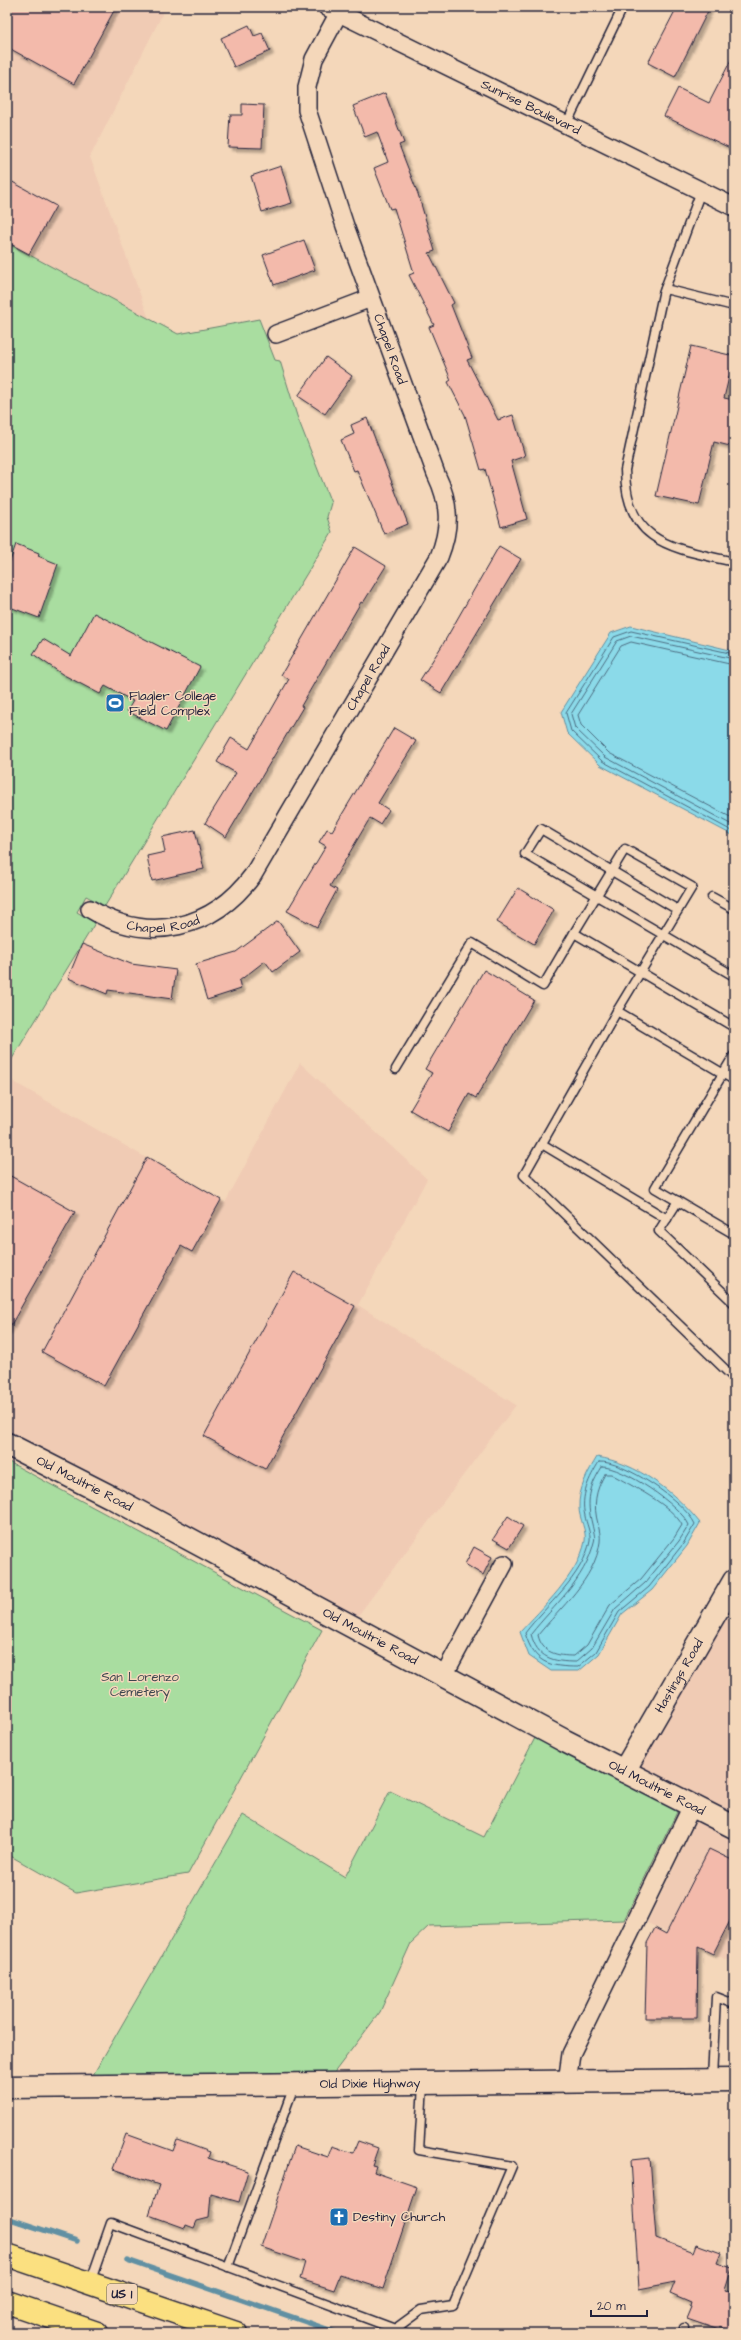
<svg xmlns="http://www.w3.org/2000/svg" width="741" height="2340" viewBox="0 0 741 2340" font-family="'Architects Daughter',sans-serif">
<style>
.built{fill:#f0cbb4}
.green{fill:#a9dda0;stroke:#66806e}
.water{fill:#8bdae9;stroke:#6190a3}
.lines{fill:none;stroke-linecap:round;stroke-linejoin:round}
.shore{stroke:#4c6c81;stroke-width:1}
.stream{stroke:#6190a3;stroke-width:5.5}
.building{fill:#f3baab;stroke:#22223b;filter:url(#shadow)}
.lane-casing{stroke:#22223b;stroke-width:11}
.street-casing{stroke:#22223b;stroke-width:20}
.secondary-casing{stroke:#22223b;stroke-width:25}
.primary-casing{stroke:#22223b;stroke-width:25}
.lane{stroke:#f4d7ba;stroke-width:8}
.street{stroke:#f4d7ba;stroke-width:17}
.secondary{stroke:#f4d7ba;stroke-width:22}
.primary{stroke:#fbe080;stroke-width:22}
.labels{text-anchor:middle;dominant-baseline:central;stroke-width:3;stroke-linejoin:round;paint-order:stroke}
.shield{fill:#f4d7ba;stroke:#615861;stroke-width:1}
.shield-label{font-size:12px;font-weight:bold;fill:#22223b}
.street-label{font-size:13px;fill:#22223b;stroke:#f4d7ba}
.poi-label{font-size:13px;fill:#22223b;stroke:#f4d7ba;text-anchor:start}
.park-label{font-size:13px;fill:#3d474f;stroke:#f4d7ba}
</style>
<defs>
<filter id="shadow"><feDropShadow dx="3.5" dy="3.5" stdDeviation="1" flood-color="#0004"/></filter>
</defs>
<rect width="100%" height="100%" fill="#f4d7ba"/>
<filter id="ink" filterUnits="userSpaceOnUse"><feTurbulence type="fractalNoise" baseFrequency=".025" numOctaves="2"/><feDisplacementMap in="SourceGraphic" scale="8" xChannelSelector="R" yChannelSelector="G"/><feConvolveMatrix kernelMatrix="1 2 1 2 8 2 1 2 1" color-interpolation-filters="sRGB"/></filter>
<g filter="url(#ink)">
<!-- built -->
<g class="built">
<polygon points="7,7 166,7 90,157 152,327 7,247"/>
<polygon points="300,1063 427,1179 358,1305 516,1405 357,1617 7,1434 7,1078 225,1203"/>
<polygon points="734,1603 734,1816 639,1768"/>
<polygon points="697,1819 734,1838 734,1963 647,1923"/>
</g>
<!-- green -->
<g class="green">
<polygon points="7,243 178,334 259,319 275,360 280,361 297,416 331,503 327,517 332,532 105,906 86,896 77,912 95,923 7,1067"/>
<polygon points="7,1461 322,1630 188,1874 76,1893 7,1854"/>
<polygon points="536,1736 678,1810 624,1920 429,1926 411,1943 380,2012 333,2074 235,2076 93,2075 243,1815 345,1877 390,1791 484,1837"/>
</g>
<!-- water -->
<g class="water">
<polygon points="631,626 734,651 734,836 600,765 567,733 561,712 611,633"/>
<path d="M 597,1457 C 637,1463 675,1492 700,1523 L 687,1546 L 652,1590 L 622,1614 L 599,1654 L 579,1671 L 551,1671 L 529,1656 L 520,1632 C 542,1608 579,1574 585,1541 C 587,1531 579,1518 579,1508 C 578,1489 588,1472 597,1457 Z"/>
</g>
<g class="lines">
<!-- shore -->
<g class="shore">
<polyline points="734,654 631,631 614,637 566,713 571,731 602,761 734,832"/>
<polyline points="734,659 631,636 617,641 571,714 575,728 605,757 734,826"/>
<polyline points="734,665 631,642 621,646 578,715 581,725 609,753 734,819"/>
<path d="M 599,1462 C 623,1460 685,1502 695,1524 L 683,1544 L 649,1587 L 619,1612 L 596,1652 L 578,1667 C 549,1667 534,1663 525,1633 C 545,1606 584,1576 590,1540 C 591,1533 586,1523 585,1516 C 580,1496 589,1478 599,1462 Z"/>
<path d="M 602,1467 C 622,1466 681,1506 689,1525 L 679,1541 L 645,1583 L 615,1609 L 592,1648 L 576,1662 C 553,1662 537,1658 531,1634 C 554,1605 585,1580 594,1542 C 596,1537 593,1530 592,1524 C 586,1501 589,1487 602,1467 Z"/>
<path d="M 605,1474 L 611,1474 C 630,1485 672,1505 682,1525 L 674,1538 L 641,1579 L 610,1605 L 587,1645 L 574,1656 C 557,1656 542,1653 538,1635 C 560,1608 595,1579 600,1542 C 601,1536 599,1529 598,1524 C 593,1505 595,1491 605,1474 Z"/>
</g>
<!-- stream -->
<g class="stream">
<polyline points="7,2218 77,2241"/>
<polyline points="127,2260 338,2333"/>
</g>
</g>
<!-- building -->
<g class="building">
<polygon points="7,7 116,7 74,84 7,47"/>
<polygon points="677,7 710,7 675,77 648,63"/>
<polygon points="249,25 254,36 262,33 270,51 234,67 221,38"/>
<polygon points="734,54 734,150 664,116 678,88 709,103"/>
<polygon points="385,93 404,143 399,145 418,194 435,251 429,253 454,303 451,305 472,358 467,360 498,420 513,415 525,456 511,461 527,519 501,527 485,469 481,470 465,415 448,382 451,380 429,327 434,325 409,275 414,273 394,208 390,209 374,168 388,162 377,132 365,137 353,106"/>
<polygon points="242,104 264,105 262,148 228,147 230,115 242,115"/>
<polygon points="281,166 292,203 262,212 251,176"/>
<polygon points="7,179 56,206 29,254 7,242"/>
<polygon points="304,240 315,270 274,285 263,255"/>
<polygon points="691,346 734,356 724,398 734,400 734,447 714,442 699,505 656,496"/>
<polygon points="326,357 352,376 325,414 298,396"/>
<polygon points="367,418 408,524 384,534 357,470 354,471 341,440 354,434 351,425"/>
<polygon points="16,544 39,553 38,556 58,564 39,618 7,606 11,587 7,586 7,570"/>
<polygon points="499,546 521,559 441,693 420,680 443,644"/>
<polygon points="355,547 386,566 363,603 361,602 301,706 303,707 226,837 205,823 236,773 217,762 231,738 249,749 289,679 281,675"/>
<polygon points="94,613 200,667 166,731 127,711 133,701 105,686 100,694 62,674 33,654 43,639 71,656"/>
<polygon points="394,728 416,741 378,803 389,810 380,824 370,818 330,886 337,890 317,927 287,911 326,846 319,842 327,829 332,831"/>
<polygon points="195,830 204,869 152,881 147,856 165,852 162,837"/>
<polygon points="518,888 554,910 534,944 497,922"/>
<polygon points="278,921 300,952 273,972 265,961 239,981 241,989 207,1000 196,964 236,952"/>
<polygon points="82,944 131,964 176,970 172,999 108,990 107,994 68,978"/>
<polygon points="484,970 534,1000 476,1098 469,1094 448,1132 410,1110 432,1073 425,1069"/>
<polygon points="147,1157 221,1200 192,1252 181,1246 104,1386 42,1352"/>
<polygon points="7,1174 75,1212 7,1332"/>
<polygon points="294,1272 355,1306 265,1469 204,1436"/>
<polygon points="508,1516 523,1526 509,1548 493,1539"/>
<polygon points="474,1547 492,1557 483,1575 465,1564"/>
<polygon points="709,1849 734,1861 734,1913 713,1954 698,1947 697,2018 645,2018 647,1943 655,1928 666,1934"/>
<polygon points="126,2134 173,2151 177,2140 210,2152 208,2158 248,2171 239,2202 211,2194 209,2218 197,2221 194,2228 186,2225 185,2228 149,2215 159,2185 113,2169"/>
<polygon points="358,2141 378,2148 372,2165 376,2166 374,2172 417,2187 383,2289 340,2275 334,2290 300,2279 305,2262 261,2247 295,2146 328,2157 332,2146 353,2153"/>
<polygon points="650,2158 656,2238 693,2252 696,2244 721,2253 717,2263 732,2268 725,2290 734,2293 734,2332 720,2327 719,2330 687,2319 692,2307 690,2306 691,2303 670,2294 675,2282 639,2289 631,2160"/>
</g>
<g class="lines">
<defs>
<g id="lane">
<polyline points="566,125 623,7"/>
<path d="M 701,191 L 663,294 L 625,470 C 626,545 674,548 734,562"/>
<polyline points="665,289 734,306"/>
<polyline points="712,897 734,909"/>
<polyline points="678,910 541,829 525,854 734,976"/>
<polyline points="617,1011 524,1175 734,1378"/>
<path d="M 734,1027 L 574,933 L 625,849 L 692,887 C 667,928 642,970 617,1011 L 734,1080"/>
<polyline points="734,1055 655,1188 734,1234"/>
<polyline points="396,1069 472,943 543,986 574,933"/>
<polyline points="542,1144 667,1219"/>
<polyline points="678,1201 659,1231 734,1303"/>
<polyline points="712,2079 716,1997 734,2004"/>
<polyline points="228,2267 294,2086"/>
<polyline points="90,2283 111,2223 395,2329 393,2333"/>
<polyline points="683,2328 683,2333"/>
<polyline points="395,2329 421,2310 453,2305 512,2166 419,2150 423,2085"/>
<polyline points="395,2329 405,2333"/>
</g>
<g id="street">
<path id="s1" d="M 327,7 L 734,207"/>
<polyline points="276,334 371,298"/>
<path id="s2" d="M 90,909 C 149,945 213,929 253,875 L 439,557 C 451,527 450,503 436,474 L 345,226 L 307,110 L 307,87 L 314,59 L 342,7"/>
<polyline points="444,1675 504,1564"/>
<polyline points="567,2082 571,2054 692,1806"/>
</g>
<g id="secondary">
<path id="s3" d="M 7,1444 L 113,1498 L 565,1741 L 734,1827"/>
<path id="s4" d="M 624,1771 L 734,1581"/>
<path id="s5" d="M 7,2087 L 734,2080"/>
</g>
<g id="primary">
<polyline points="7,2255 236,2333"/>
<polyline points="7,2302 97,2333"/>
</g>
</defs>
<!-- lane casing -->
<use href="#lane" class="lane-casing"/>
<!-- street casing -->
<use href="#street" class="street-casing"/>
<!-- secondary casing -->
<use href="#secondary" class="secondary-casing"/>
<!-- primary casing -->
<use href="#primary" class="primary-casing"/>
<!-- lane -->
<use href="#lane" class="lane"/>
<!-- street -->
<use href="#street" class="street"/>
<!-- secondary -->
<use href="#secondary" class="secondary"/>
<!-- primary -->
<use href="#primary" class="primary"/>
</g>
</g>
<!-- icons -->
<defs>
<symbol id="stadium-square" viewBox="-11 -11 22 22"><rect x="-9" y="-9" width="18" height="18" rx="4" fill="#1f6fb2" stroke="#f4d7ba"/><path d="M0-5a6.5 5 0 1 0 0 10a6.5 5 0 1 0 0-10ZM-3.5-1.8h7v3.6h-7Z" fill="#fff"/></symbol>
<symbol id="church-square" viewBox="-11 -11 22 22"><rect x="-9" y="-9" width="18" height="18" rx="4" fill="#1f6fb2" stroke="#f4d7ba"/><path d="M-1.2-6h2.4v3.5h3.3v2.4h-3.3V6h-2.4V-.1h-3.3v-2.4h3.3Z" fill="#fff"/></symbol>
</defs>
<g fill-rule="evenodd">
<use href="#stadium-square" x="104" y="692" width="22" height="22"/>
<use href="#church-square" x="328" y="2206" width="22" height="22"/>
</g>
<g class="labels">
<!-- shield labels -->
<rect class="shield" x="107" y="2284" width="30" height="20" rx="3"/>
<g class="shield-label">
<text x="122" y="2294">US 1</text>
</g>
<!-- street labels -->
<g class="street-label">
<text stroke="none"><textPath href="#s1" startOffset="227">Sunrise Boulevard</textPath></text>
<text transform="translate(390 349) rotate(70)">Chapel Road</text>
<text stroke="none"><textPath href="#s2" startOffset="413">Chapel Road</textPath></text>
<text stroke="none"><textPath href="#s2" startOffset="77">Chapel Road</textPath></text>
<text stroke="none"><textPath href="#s3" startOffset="87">Old Moultrie Road</textPath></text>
<text stroke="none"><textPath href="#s3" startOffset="411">Old Moultrie Road</textPath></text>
<text stroke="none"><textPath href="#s4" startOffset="110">Hastings Road</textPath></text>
<text stroke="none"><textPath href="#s3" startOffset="735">Old Moultrie Road</textPath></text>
<text stroke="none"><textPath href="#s5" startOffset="363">Old Dixie Highway</textPath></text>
</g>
<!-- poi labels -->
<g class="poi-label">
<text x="129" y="696">Flagler College<tspan x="129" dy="15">Field Complex</tspan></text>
<text x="353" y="2217">Destiny Church</text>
</g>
<!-- park labels -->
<g class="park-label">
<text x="140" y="1677">San Lorenzo<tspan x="140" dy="15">Cemetery</tspan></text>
</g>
</g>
<!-- margin -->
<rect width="741" height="2340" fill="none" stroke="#f4d7ba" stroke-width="24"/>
<rect x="12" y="12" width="717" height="2316" fill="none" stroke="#22223b" stroke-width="1.5" filter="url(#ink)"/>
<!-- scale -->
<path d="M591 2310v6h56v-6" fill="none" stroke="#22223b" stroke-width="2"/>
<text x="597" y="2310" font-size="12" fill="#22223b" stroke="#f4d7ba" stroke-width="3" paint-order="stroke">20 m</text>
</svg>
